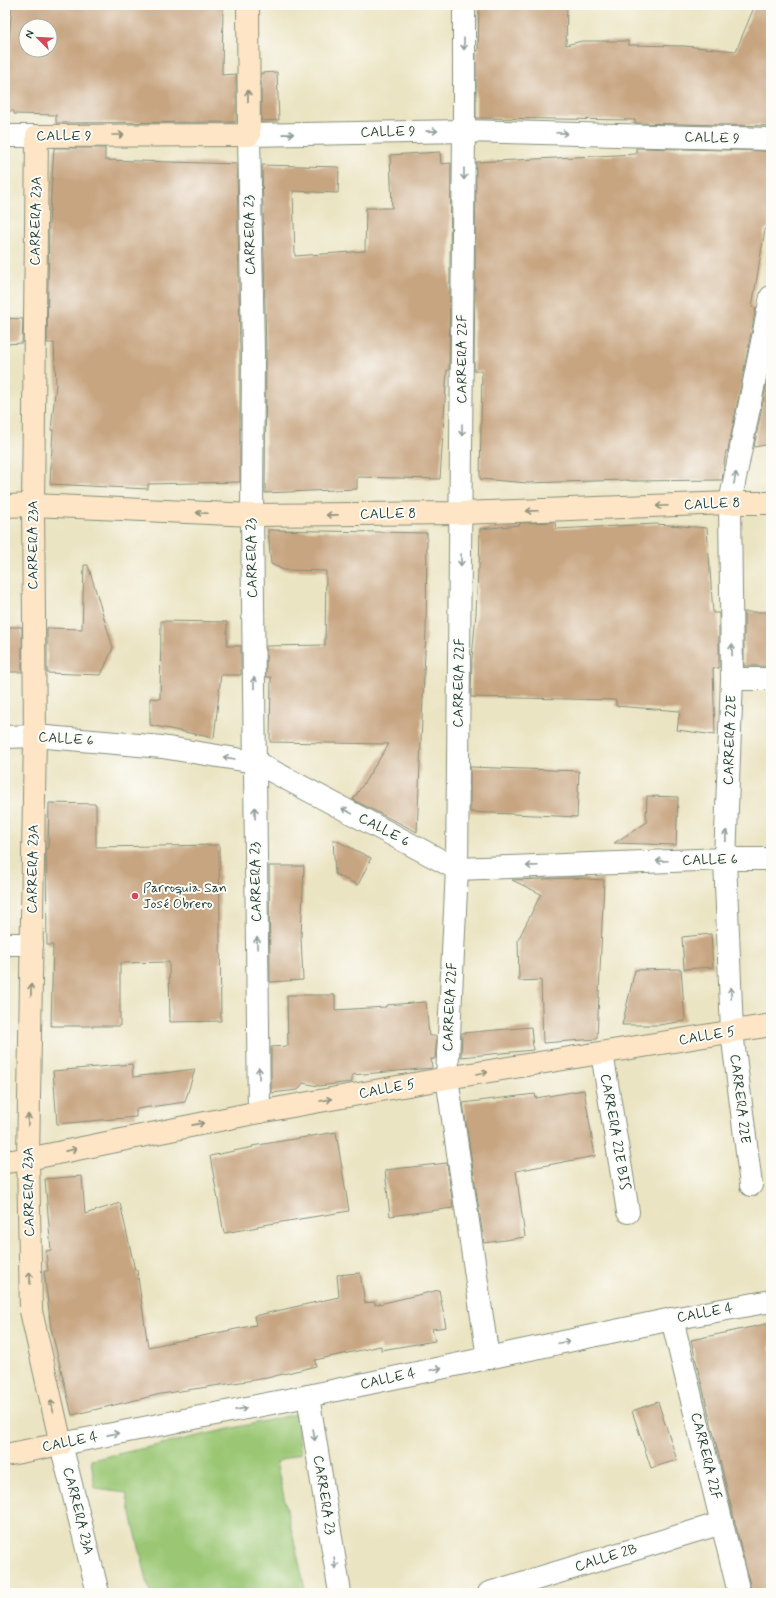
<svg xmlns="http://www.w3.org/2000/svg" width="776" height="1598" viewBox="0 0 776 1598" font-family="Mynerve,sans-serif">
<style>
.green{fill:#9bc775;stroke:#5d8254}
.building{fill:#c7a581;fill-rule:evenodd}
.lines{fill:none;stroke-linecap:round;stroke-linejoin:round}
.street-casing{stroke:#85907c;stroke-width:24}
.secondary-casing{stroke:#85907c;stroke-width:24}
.street{stroke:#fff;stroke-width:22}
.secondary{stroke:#fde5c5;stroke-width:22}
.oneway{stroke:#8f9e9a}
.oneway2{stroke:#8e917c}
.poi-dot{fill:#d1495b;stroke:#fdfcf7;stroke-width:1.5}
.labels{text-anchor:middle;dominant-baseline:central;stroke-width:4;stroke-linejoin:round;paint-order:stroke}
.street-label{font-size:14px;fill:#1f3d34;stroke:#fdfcf7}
.poi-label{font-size:14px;fill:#1f3d34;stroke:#fdfcf7;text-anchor:start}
</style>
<rect width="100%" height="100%" fill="#fdfcf7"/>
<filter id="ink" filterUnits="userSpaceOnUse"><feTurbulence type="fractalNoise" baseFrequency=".025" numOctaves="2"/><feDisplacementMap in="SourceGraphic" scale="8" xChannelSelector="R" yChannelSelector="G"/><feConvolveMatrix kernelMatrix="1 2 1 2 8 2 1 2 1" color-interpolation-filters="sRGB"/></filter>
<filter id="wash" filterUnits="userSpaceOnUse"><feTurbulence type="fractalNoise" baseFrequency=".012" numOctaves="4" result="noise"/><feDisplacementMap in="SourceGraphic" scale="16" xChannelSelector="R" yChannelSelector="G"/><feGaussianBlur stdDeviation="0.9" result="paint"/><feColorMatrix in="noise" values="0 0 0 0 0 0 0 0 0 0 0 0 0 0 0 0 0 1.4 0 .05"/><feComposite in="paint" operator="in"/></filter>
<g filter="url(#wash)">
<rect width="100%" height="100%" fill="#ebe4c3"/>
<!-- green -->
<polygon class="green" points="296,1414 301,1453 276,1462 306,1593 150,1593 126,1493 95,1489 91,1460"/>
<g id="blocks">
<!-- building -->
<g class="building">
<path d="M 12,5 L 223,5 L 222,75 L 236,74 L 236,122 L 56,123 L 56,115 L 14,114 L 14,111 L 5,111 L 5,51 L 8,51 ZM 26,26 L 50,26 L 50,50 L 26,50 Z"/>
<polygon points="479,5 567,5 566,45 582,41 628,41 628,45 684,46 736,51 755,5 771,5 771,126 635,123 635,120 476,118 476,51 478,51"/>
<polygon points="277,72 279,120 261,121 261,73"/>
<polygon points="54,148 105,148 105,160 237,164 240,352 240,482 148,484 148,489 50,484 53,430 51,430 56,384 54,343 47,343 49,225"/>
<polygon points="636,148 771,151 771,208 768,229 765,229 752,307 756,308 728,451 726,451 722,480 632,481 626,480 528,483 480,479 482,371 474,371 476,162 636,154"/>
<polygon points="440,152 441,164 451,163 449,370 447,370 440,479 357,477 357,489 265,493 266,352 262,165 339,167 338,193 293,191 295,256 365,251 366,208 392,208 390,155"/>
<polygon points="5,318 23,319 22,343 5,344"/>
<polygon points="771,361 771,444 754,447"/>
<polygon points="555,522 556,529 656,524 707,528 713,613 719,613 719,668 713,668 715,735 677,730 680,711 616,706 616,700 471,697 472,658 476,613 478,570 479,569 480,529 520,525 520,523"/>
<polygon points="268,530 427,533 426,629 417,832 353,800 389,744 270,742 271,677 266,677 266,646 325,645 326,571 284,570 271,564"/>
<polygon points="84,565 88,565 113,648 101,675 47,673 47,628 82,629"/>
<rect x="744" y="612" width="27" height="54"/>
<polygon points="161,621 227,622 227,646 241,646 241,675 221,675 214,738 150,725 150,698 160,699"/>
<rect x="5" y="627" width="17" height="45"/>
<polygon points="470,767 579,771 577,817 470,812"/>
<polygon points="647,796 678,797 676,845 614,843 646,823"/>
<polygon points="49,803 96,804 96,847 219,845 221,1021 170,1022 169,962 120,963 120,1026 51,1026 53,945 47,945 46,848 48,848"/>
<polygon points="333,839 371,858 358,885 335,874"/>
<polygon points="269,866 304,866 301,937 303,980 270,982"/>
<polygon points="573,878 604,880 597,1039 543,1043 541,980 519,981 518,940 541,894 512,880"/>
<polygon points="711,934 713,967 684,969 682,937"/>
<polygon points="681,969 685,1021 659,1025 622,1025 635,970"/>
<polygon points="287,995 335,995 335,1010 386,1007 386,1005 426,1002 429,1036 437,1036 435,1059 431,1059 432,1068 352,1075 352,1082 318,1086 303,1083 298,1090 271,1093 271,1047 288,1046"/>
<polygon points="531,1027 533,1050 461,1057 462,1033"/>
<polygon points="132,1064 133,1077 195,1069 185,1102 136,1109 136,1117 57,1124 53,1071"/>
<polygon points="584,1090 595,1156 516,1171 525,1237 484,1243 463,1103 535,1094 536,1098"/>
<polygon points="336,1132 349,1211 257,1226 258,1227 224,1233 210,1156 253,1147 252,1146"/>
<polygon points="447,1163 453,1208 390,1216 385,1170"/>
<polygon points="82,1176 85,1214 120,1203 135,1270 137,1270 148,1347 256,1325 254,1316 339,1297 337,1275 360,1273 365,1303 375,1302 375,1305 439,1290 446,1327 432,1329 435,1341 381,1350 381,1346 315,1360 316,1366 267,1378 161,1394 72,1415 51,1328 44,1271 48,1271 46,1251 51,1250 45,1179"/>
<polygon points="771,1323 771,1593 752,1593 691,1340"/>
<polygon points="658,1402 677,1460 651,1468 632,1411"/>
</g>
</g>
</g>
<g filter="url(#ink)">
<use href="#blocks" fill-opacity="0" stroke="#85907c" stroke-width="1"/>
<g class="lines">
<defs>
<g id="street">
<polyline points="464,5 464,131 457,869 447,1078 488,1358"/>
<polyline points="5,136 37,136"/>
<polyline points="732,679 771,679"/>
<polyline points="5,737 35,736 162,747 255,762 457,869 725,859 771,859"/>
<polyline points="5,944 32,944"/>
<polyline points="602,1053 628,1212"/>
<polyline points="259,1112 252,515 253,352 249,135 464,131 771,139"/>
<polyline points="751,1185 732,1032 725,859 732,679 730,503 771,297"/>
<polyline points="672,1319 739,1593"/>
<polyline points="308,1396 340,1593"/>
<polyline points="98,1593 61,1444 308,1396 672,1319 771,1301"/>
<polyline points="489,1593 722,1523"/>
</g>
<g id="secondary">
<polyline points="5,506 33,505 252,515 461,513 730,503 771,503"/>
<polyline points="5,1162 28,1159 259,1112 447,1078 771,1025"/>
<polyline points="5,1455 61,1444 31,1311 28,1159 35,736 33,505 37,136 249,135 248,5"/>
</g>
</defs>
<!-- street casing -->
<use href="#street" class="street-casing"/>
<!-- secondary casing -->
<use href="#secondary" class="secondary-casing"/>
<!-- street -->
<use href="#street" class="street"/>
<!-- secondary -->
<use href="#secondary" class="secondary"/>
</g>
<!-- one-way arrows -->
<defs><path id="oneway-shaft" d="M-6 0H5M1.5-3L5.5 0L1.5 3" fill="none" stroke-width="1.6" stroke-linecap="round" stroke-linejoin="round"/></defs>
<g class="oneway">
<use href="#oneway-shaft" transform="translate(464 44) rotate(90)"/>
<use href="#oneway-shaft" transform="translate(432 131) rotate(-1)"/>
<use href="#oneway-shaft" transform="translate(562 133) rotate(2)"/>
<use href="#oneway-shaft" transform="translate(288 134) rotate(-1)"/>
<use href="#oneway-shaft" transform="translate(464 174) rotate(90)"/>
<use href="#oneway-shaft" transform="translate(462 430) rotate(90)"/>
<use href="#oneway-shaft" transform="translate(735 478) rotate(-79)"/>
<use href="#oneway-shaft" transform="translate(461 560) rotate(91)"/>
<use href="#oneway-shaft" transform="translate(732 650) rotate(-91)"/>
<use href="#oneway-shaft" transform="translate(254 683) rotate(-91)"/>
<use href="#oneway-shaft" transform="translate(229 758) rotate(-170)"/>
<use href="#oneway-shaft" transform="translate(347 811) rotate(-152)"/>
<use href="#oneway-shaft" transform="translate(255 813) rotate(-91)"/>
<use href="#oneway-shaft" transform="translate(726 836) rotate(-88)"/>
<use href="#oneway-shaft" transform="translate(662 861) rotate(178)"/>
<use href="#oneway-shaft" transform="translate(532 866) rotate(178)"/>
<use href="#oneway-shaft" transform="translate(257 943) rotate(-91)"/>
<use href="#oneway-shaft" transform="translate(731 993) rotate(-92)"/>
<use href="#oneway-shaft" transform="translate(259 1073) rotate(-91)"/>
<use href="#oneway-shaft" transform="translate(564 1342) rotate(-12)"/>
<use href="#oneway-shaft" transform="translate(436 1369) rotate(-12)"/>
<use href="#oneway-shaft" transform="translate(241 1409) rotate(-11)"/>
<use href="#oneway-shaft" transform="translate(113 1434) rotate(-11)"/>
<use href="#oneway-shaft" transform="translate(314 1435) rotate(81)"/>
<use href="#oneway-shaft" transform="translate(335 1563) rotate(81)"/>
</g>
<g class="oneway2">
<use href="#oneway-shaft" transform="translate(248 96) rotate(-90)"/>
<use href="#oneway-shaft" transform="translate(118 135)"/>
<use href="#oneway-shaft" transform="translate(662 506) rotate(178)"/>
<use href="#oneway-shaft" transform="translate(532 511) rotate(178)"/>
<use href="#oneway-shaft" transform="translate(202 513) rotate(-177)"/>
<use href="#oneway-shaft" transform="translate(332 515) rotate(179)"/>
<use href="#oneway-shaft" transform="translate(31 990) rotate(-89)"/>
<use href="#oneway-shaft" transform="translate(482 1073) rotate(-9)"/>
<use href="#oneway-shaft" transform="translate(326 1100) rotate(-10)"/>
<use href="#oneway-shaft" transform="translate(28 1120) rotate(-89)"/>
<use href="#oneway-shaft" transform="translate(198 1124) rotate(-11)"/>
<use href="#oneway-shaft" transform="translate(71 1150) rotate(-11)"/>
<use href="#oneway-shaft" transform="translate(30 1278) rotate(-91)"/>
<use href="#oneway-shaft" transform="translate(52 1406) rotate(-103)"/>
</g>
</g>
<!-- markers -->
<circle class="poi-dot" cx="135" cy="896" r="4"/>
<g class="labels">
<!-- street labels -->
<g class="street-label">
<text transform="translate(388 132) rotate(-1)">CALLE 9</text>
<text x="64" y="136">CALLE 9</text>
<text transform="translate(712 138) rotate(2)">CALLE 9</text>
<text transform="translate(36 221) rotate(-89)">CARRERA 23A</text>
<text transform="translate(250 235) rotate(-91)">CARRERA 23</text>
<text transform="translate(462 359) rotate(-90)">CARRERA 22F</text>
<text transform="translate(712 504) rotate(-2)">CALLE 8</text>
<text transform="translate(388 514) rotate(-1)">CALLE 8</text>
<text transform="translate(33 545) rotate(-90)">CARRERA 23A</text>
<text transform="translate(252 558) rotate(-91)">CARRERA 23</text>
<text transform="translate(459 683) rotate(-89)">CARRERA 22F</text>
<text transform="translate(66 739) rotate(4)">CALLE 6</text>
<text transform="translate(730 740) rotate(-88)">CARRERA 22E</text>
<text transform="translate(384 830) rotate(28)">CALLE 6</text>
<text transform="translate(710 860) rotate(-1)">CALLE 6</text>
<text transform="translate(33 869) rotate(-89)">CARRERA 23A</text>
<text transform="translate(256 882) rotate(-91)">CARRERA 23</text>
<text transform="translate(450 1007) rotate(-87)">CARRERA 22F</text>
<text transform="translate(707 1036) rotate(-9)">CALLE 5</text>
<text transform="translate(387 1089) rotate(-10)">CALLE 5</text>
<text transform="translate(740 1099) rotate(83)">CARRERA 22E</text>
<text transform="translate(615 1132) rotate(80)">CARRERA 22E BIS</text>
<text transform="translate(29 1192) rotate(-91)">CARRERA 23A</text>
<text transform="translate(705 1313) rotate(-10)">CALLE 4</text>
<text transform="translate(388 1379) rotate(-12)">CALLE 4</text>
<text transform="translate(70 1442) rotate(-11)">CALLE 4</text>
<text transform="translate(706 1456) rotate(76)">CARRERA 22F</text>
<text transform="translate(324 1495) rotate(81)">CARRERA 23</text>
<text transform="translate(78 1511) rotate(76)">CARRERA 23A</text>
<text transform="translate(606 1558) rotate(-17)">CALLE 2B</text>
</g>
<!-- poi labels -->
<g class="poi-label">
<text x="143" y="888">Parroquia San<tspan x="143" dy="16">José Obrero</tspan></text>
</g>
</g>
<!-- margin -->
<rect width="776" height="1598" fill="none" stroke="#fdfcf7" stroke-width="20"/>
<!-- north arrow -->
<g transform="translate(38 38) rotate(294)"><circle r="19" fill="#fdfcf7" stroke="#a4b0a9"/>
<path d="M0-3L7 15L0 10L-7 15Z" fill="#d1495b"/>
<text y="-6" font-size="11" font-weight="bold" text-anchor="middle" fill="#1f3d34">N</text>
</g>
</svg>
